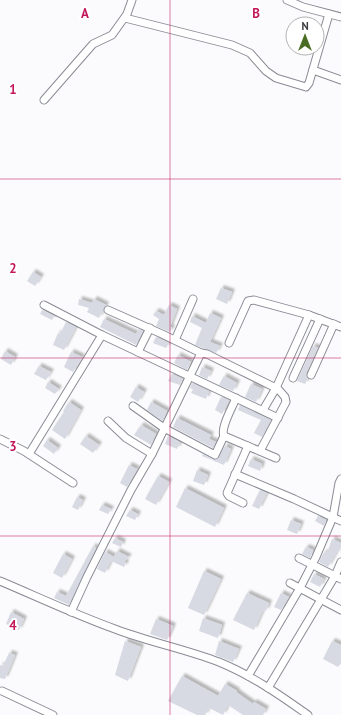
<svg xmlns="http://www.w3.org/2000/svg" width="341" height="715" viewBox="0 0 341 715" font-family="'PT Sans',sans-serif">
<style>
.building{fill:#d7d9e3;filter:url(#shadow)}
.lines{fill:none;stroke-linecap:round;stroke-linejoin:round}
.minor-casing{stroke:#8a8c95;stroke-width:9}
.minor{stroke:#fff;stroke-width:7}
.grid{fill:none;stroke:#c2185b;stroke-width:1;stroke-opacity:0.55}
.grid-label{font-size:13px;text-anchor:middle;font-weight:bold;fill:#c2185b;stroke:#fff;stroke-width:4;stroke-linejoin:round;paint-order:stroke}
</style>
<defs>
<filter id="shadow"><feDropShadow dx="3" dy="-3" stdDeviation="1" flood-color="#0004"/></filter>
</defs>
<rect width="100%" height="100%" fill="#fbfbfd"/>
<!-- building -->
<g class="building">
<polygon points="33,272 41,277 35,286 27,281"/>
<polygon points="221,288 232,292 227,304 216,299"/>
<polygon points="79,299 92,303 94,299 106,305 99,318 87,312 89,308 78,305"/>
<polygon points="169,305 177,309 170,327 172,328 170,332 156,326 159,319 153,315 156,311 164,315"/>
<polygon points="42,310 54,316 52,320 40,314"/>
<polygon points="210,313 221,318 210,342 220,346 216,353 195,345 202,328 190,322 192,316 206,323"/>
<polygon points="104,319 136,334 139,329 143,331 136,345 100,327"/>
<polygon points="66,322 76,327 64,350 53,345 58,333 60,334"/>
<polygon points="156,337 169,343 166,348 153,343"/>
<polygon points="313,346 318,348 306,373 308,378 305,384 297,381"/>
<polygon points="5,351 15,357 11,365 1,359"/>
<polygon points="71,352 82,357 73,372 64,367"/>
<polygon points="178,355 191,362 187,370 174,363"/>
<polygon points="39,366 51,372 46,380 34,374"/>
<polygon points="202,367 211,371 207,379 199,375"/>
<polygon points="172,374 183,379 180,385 168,381"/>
<polygon points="224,376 237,383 233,391 219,385"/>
<polygon points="48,382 59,389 55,394 45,388"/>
<polygon points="192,383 209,391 206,399 191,393 193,389 190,388"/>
<polygon points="251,384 262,389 256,402 245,397"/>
<polygon points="136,387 144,392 138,402 130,397"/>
<polygon points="221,397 229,400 222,414 215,410"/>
<polygon points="69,402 81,410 65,439 52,430 64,412 63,411"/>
<polygon points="151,402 167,411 163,421 147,410"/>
<polygon points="240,405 271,420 262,437 254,433 261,420 238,410"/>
<polygon points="177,418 211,435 209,439 216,442 213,448 173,427"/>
<polygon points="141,425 156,434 151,445 134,435"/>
<polygon points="86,436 99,445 93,453 80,444"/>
<polygon points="168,436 180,442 177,449 165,444"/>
<polygon points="47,440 58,448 54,454 43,446"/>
<polygon points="225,446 231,449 224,465 202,456 203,454 213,460 217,459"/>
<polygon points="251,459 262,464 260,471 248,466"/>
<polygon points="129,465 137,469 127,487 120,483"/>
<polygon points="197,470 208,475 204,485 193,481"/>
<polygon points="158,476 169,482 156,505 145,499"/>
<polygon points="185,488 224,508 215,527 176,507"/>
<polygon points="260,490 267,493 259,509 252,506"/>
<polygon points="77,497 83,500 78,510 72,507"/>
<polygon points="102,505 111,509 108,514 99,510"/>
<polygon points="130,510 138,514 135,520 126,516"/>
<polygon points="318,516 326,520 324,526 315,521"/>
<polygon points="291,520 301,524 297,534 287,530"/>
<polygon points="115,538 123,542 121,547 112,543"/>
<polygon points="332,539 341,543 341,546 339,552 337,551 328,567 319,562 323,554 325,552 327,553"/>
<polygon points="93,546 96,548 69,605 54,598 57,592 66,596"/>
<polygon points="306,547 313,550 310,558 302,554"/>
<polygon points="117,551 129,557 124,562 126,563 124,567 111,561 105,573 97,569 105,552 114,557"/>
<polygon points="63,554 72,559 62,578 53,573"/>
<polygon points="204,571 221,579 204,615 188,608"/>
<polygon points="314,574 324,579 320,587 310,582"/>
<polygon points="247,593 269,603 266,611 263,610 254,630 233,620"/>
<polygon points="281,593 289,597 281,610 274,607"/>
<polygon points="11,612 24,619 19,630 6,624"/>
<polygon points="203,618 222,625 218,638 199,631"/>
<polygon points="156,619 173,626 167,640 150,634"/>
<polygon points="125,641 141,647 128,681 115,675"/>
<polygon points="219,641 239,649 233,662 215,655"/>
<polygon points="332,641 341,645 341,663 338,667 323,659"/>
<polygon points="9,653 15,655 5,679 0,678 0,665 3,666"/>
<polygon points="182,676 218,696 225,684 237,691 236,692 253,704 254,702 266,709 263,715 243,715 228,705 223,715 209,708 205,715 197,715 168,701"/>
</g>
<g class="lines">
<defs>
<g id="minor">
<polyline points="287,0 303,7 341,17"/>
<polyline points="125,18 232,45 250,53 266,71 276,78 306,87 309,83 329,14"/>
<polyline points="313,70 341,80"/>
<polyline points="44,100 93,44 112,35 127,14 132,0"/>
<polyline points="44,305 102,335 278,418"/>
<polyline points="108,310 162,334 201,353"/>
<polyline points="175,340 193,299"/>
<polyline points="229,343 248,301 254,300 309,315 341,327"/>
<polyline points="138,352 150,328"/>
<polyline points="311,375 334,324"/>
<polyline points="293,378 320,319"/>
<path d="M 236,398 C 233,406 220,428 224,436 L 276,458"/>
<polyline points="133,406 164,428 215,455 224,436"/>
<polyline points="263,410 276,388 309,315"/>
<polyline points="108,421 126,438 152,454"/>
<polyline points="0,439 24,451 73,483"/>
<polyline points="29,454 102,335"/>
<polyline points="235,474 294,499 341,521"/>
<polyline points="243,503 229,496 227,493 248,446"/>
<polyline points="299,558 341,579"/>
<path d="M 0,581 C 38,597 76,615 115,629 C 149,642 185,649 219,662 C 251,675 280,695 308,715"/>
<polyline points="290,583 341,610"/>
<polyline points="71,612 87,577 131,490 152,454 201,353 207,354 278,389 285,397 286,402 260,451"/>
<polyline points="248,676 300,588 316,557 333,517 339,483 341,479"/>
<polyline points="268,688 335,576 341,562"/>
<polyline points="2,691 53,715"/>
</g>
</defs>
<!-- minor casing -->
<use href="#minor" class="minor-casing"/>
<!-- minor -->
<use href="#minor" class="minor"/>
</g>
<!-- grid -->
<path class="grid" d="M 170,0 L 170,715M 0,179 L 341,179M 0,358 L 341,358M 0,536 L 341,536"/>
<g class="grid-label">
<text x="85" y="18">A</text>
<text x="256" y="18">B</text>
<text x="13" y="94">1</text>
<text x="13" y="273">2</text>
<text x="13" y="451">3</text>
<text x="13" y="630">4</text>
</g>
<!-- north arrow -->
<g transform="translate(305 36)"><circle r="19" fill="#ffffff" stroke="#b1b1b3"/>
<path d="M0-3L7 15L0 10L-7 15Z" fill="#4a6c24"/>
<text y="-6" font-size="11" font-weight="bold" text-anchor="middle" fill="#3c3c40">N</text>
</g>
</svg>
